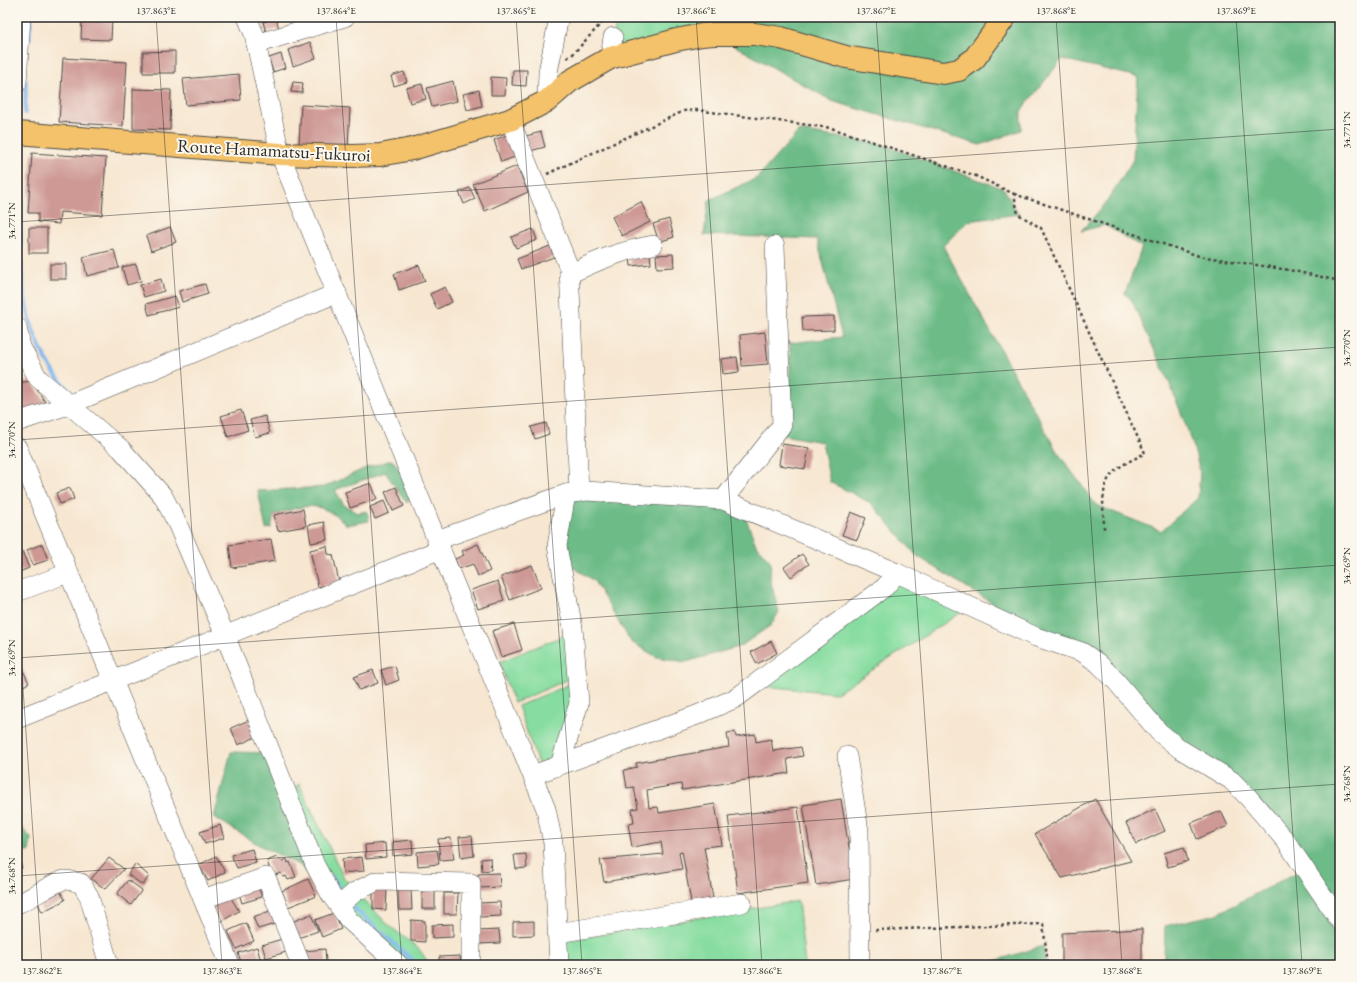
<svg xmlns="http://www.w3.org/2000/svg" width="1357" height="982" viewBox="0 0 1357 982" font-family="'EB Garamond',serif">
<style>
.green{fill:#87dda1;stroke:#598466}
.forest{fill:#6dbc87;stroke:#4c7459}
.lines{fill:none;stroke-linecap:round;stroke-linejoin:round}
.stream{stroke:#81b7f0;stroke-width:4}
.building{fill:#ce9894}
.minor-casing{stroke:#4a4744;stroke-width:20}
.major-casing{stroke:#4a4744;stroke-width:24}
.path{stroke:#4a4744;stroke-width:2.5;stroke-dasharray:3 3;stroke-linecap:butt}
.minor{stroke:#fff;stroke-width:19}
.major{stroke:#f3c26a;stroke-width:22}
.ticks{fill:none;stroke:#2b2b2b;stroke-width:1;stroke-opacity:0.45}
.labels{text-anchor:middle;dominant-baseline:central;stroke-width:4;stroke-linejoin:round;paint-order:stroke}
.street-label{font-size:18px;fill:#2b2b2b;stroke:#fbf7ec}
.neatline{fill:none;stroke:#2b2b2b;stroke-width:1.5}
.ticks-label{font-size:10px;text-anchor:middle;fill:#2b2b2b}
</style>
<rect width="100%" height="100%" fill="#fbf7ec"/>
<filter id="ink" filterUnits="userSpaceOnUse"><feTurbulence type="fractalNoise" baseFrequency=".025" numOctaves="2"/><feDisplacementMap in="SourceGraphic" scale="8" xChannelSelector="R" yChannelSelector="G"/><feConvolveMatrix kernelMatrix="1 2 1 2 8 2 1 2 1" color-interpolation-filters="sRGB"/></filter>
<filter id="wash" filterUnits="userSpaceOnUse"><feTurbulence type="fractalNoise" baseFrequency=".012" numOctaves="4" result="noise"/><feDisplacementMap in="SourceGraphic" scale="16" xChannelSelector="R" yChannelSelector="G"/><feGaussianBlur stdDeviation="0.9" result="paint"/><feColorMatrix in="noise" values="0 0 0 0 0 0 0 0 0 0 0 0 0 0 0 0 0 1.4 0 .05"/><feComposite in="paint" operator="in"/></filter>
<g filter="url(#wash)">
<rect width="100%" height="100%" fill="#f7e7d1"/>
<!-- green -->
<g class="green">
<polygon points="617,17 710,17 714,34 610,58"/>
<polygon points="897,573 971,606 837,693 752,685"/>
<polygon points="573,632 576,676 514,703 499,662"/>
<polygon points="577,681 560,765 541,772 518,706"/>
<polygon points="299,784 344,878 386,923 419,949 430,965 399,965 352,923 287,793"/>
<polygon points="798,901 805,965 565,965 563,941"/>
</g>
<!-- forest -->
<g class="forest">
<polygon points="710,17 1340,17 1340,965 1169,965 1164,958 1165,926 1217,914 1305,868 1227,777 1172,742 1115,680 917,556 871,503 830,482 822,442 783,435 790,399 790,343 842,337 817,239 704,235 709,200 757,178 799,131 880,144 1004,189 1018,214 968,221 943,246 1056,450 1096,505 1161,531 1198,498 1200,472 1192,441 1169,382 1131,299 1125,294 1142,247 1105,225 1081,231 1106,203 1133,160 1138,77 1062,59 1021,111 1021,130 980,145 832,101 714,34"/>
<path d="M 392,460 L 399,468 L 412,497 L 407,503 L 385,472 L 335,490 L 344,505 L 358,513 L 367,511 L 369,521 L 347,525 C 320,500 307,504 274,515 L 271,528 L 266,529 L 258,491 L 324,487 L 368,467 Z"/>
<polygon points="566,494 742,508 756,545 771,562 770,579 779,612 771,625 741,646 686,662 657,657 631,642 594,581 573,567 559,564"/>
<polygon points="231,752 271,753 321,896 301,866 259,845 214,817"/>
<polygon points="17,823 31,838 29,852 17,847"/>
<polygon points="1043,946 1046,965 982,965"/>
</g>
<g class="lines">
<!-- stream -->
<g class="stream">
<polyline points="29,40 31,17"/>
<polyline points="25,113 26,81"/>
<path d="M 24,148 C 21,234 6,330 75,397"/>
<polyline points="331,876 344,895"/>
<polyline points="350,902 356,910 418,965"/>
</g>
</g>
<g id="blocks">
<!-- building -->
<g class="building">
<polygon points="82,17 112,18 111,40 81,39"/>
<polygon points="276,18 279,29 266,32 263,22"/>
<polygon points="310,42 316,58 293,66 288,50"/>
<polygon points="175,51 175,73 143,73 143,52"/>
<polygon points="281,54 285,68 273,72 269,58"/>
<polygon points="63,58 127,62 123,126 59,122"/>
<polygon points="513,70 527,70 526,86 512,85"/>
<polygon points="404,72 407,82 394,86 391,76"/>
<polygon points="239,74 241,100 186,105 183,79"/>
<polygon points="491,77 506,78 505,95 491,95"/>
<polygon points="453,81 457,101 432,107 427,88"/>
<polygon points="293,82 303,83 302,93 291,92"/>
<polygon points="422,84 426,99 410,103 406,88"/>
<polygon points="133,89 171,90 170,130 133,129"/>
<polygon points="479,90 482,106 467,110 463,94"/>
<polygon points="301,105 350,108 348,147 299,144"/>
<polygon points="541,132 545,147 530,151 526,136"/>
<polygon points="507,135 515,157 501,162 494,140"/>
<polygon points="32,153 106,158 102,215 60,212 59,224 38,222 38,213 28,213"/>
<polygon points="517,166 528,192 485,211 473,184"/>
<polygon points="470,188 475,199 464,204 459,192"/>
<polygon points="641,202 650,222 622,236 612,217"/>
<polygon points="669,219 674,237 659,242 653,224"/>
<polygon points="170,227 176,242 151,251 146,236"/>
<rect x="29" y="228" width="18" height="25"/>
<polygon points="533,229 537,240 516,248 511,237"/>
<polygon points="550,246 554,257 521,269 517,259"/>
<polygon points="114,250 119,268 87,276 83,257"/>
<polygon points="673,254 674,267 657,268 656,255"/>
<polygon points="650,255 651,264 631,266 630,257"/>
<rect x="50" y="264" width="16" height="15"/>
<polygon points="136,264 141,281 127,285 122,267"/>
<polygon points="419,265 425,281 399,290 394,274"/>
<polygon points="161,279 164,291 144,297 140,285"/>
<polygon points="205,284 208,294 182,302 179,291"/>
<polygon points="445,287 452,302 437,309 430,294"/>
<polygon points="175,296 179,307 149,315 146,304"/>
<polygon points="834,316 834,330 803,331 802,317"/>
<polygon points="765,332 768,364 742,366 740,335"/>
<polygon points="737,357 739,372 723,374 721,359"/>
<polygon points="31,381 46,403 17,414 17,383"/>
<polygon points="241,410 248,430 228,437 221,416"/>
<polygon points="265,416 270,433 255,437 250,420"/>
<polygon points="546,423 549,434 535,439 531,427"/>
<polygon points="782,444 809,448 805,469 779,465"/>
<polygon points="371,483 377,499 350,508 345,492"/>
<polygon points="396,487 404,506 393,511 385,492"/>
<polygon points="70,488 74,499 60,504 56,493"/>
<polygon points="384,501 389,513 375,519 370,507"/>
<polygon points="303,509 306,526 278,531 274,515"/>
<polygon points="851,512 866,518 857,540 842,535"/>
<polygon points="324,522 327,540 311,543 308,525"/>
<polygon points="271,539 275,561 232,568 229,545"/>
<polygon points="42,544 48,560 33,565 27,550"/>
<polygon points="478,544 490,571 478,576 473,564 459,569 455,559 464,555 462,551"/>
<polygon points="327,546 328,554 333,555 339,582 318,587 310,550"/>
<polygon points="22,551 29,568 17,573 17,554"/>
<polygon points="802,554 809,564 791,577 784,567"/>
<polygon points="532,565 541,588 510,600 501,577"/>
<polygon points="498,581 504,601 478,609 471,590"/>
<polygon points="514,624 522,650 501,657 492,631"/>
<polygon points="771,641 777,653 757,664 751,652"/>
<polygon points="20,664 29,683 17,689 17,665"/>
<polygon points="395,666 399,680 386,685 381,670"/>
<polygon points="373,670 378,683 359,690 354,677"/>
<polygon points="249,720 256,737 238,745 231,728"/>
<polygon points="735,732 736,737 755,734 756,742 771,739 773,751 801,747 803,756 787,759 789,773 682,790 681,784 647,790 649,808 658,807 659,813 715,804 722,845 704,847 713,898 691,902 682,851 679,852 682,869 604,882 600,860 663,854 661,842 632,847 628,824 634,823 632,809 638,808 634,787 627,788 624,770 637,767 636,763 729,747 727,733"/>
<polygon points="841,799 854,879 816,885 803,805"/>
<polygon points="1095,799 1131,861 1062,878 1035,834"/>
<polygon points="798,807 808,883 738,893 728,816"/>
<polygon points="1155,809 1165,831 1136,844 1126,823"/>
<polygon points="1221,811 1228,826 1197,839 1191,823"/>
<polygon points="220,825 224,838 205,844 200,832"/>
<polygon points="472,836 474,856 461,858 459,837"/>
<polygon points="451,838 454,859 440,860 438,839"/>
<polygon points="412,840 413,854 393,856 392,842"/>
<polygon points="385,843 386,857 366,859 365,845"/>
<polygon points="1184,847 1188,861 1168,867 1164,853"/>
<polygon points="252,849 256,862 237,868 231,855"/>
<polygon points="437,850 439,864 418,866 417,852"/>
<polygon points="17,854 22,868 17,869"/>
<polygon points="526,854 527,868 516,869 514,855"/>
<polygon points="216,856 225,872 208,881 199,865"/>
<polygon points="277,857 282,861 287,859 288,863 290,862 296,877 288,880 286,876 283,877 281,873 272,876 267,861"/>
<polygon points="362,857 364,871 343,873 342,859"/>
<polygon points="109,858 124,869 105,889 91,879"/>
<polygon points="490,858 491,870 482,871 481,859"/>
<polygon points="135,864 149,876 143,885 128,875"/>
<polygon points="499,873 500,887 479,888 478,874"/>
<polygon points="308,879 316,896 288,907 282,891"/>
<polygon points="128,880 142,890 131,905 117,894"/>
<polygon points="257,884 262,897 242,903 238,891"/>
<rect x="422" y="888" width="13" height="21"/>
<polygon points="59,889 65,900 42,912 37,901"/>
<polygon points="373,889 387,889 386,910 373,909"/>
<polygon points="398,889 411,889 412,910 399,910"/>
<polygon points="444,893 458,893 457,914 444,914"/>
<polygon points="229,895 239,911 222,921 212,905"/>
<polygon points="500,902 501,916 480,917 479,903"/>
<polygon points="273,910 278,923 258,929 253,917"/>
<polygon points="334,913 341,929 322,937 315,920"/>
<polygon points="311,914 318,931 298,938 292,922"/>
<polygon points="411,920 425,921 425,942 411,941"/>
<polygon points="534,921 534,935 513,936 513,922"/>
<polygon points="246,923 254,941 236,949 228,931"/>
<polygon points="453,924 453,937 432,938 432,925"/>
<polygon points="1142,929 1142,965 1062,965 1062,933"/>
<polygon points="499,930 500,943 479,944 478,931"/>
<polygon points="282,939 286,952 266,958 262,945"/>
<polygon points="257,947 262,965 242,965 238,953"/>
<polygon points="325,949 326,962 305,964 304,951"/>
<polygon points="460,956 461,965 440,965 439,957"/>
</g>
</g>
</g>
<g filter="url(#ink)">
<use href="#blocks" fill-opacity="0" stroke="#4a4744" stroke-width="1"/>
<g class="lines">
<defs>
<g id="minor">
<polyline points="247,17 254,34 280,154 546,809 553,843 559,965"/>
<polyline points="256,44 345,17"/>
<polyline points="610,58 613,37"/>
<polyline points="17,83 21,17"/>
<polyline points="547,101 548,72 559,17"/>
<polyline points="510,120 569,268 579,492"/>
<path d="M 569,274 C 599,260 620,251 653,245"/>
<polyline points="17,327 21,347 38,378 121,449 163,496 177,523 225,635 315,865 331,895 349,920 399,965"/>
<polyline points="17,422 68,405 337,293"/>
<polyline points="17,447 230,965"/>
<polyline points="723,500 782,425 775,246"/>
<polyline points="437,540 566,494 586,491 723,500 897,573 1036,637 1082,652 1098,663 1115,680 1159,732 1180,749 1231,780 1248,797 1285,840 1340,921"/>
<polyline points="17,592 68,573"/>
<polyline points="17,719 441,549"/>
<polyline points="847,756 859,831 860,965"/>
<polyline points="560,765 579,703 573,628 557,546 566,494"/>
<polyline points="533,775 697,715 736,698 885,587 897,573"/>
<polyline points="203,899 266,877 301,965"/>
<path d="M 17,904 C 32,899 52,882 65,880 C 70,880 76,882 81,883 L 89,896 L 109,965"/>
<polyline points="339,906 355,892 377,881 471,883 471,965"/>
<polyline points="557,933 742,903"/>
</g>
<polyline id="major" points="17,133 280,154 352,156 380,155 412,149 510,120 547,101 570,81 610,58 676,40 702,35 714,34 754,34 781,38 846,57 943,73 959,70 974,59 1005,17"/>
</defs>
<!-- minor casing -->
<use href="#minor" class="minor-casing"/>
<!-- major casing -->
<use href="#major" class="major-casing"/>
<!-- path -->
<g class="path">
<polyline points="567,58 573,54 607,17"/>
<path d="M 547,174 L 684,111 L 696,110 L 831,128 L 976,176 L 1014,194 L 1018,214 L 1041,228 L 1145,453 C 1135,459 1121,464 1113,473 C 1099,487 1104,512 1104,530"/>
<polyline points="1014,194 1199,256 1289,270 1340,281"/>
<polyline points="875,930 1043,924 1048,965"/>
</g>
<!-- minor -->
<use href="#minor" class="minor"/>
<!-- major -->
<use href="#major" class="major"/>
</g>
</g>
<!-- ticks -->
<path class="ticks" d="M 156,17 L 222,965M 336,17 L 402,965M 516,17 L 582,965M 696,17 L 762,965M 876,17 L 942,965M 1056,17 L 1122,965M 1236,17 L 1302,965M 17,222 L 1340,129M 17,440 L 1340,347M 17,601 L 42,965M 17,658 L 1340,565M 17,876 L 1340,784"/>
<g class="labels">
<!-- street labels -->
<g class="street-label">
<text transform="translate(274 150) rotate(3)">Route Hamamatsu-Fukuroi</text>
</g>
</g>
<!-- margin -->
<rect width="1357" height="982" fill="none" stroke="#fbf7ec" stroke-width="44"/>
<rect x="22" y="22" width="1313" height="938" class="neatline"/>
<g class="ticks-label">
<text x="156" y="14">137.863°E</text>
<text x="336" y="14">137.864°E</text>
<text x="516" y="14">137.865°E</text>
<text x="696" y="14">137.866°E</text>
<text x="876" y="14">137.867°E</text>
<text x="1056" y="14">137.868°E</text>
<text x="1236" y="14">137.869°E</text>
<text transform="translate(1346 130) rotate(-90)" y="4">34.771°N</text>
<text transform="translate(11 221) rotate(-90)" y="4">34.771°N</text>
<text transform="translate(1346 348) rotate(-90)" y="4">34.770°N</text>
<text transform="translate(11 440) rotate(-90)" y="4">34.770°N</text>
<text transform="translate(1346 566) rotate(-90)" y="4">34.769°N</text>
<text transform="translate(11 658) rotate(-90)" y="4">34.769°N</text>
<text transform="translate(1346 784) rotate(-90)" y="4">34.768°N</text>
<text transform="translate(11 876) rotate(-90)" y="4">34.768°N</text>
<text x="42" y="974">137.862°E</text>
<text x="222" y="974">137.863°E</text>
<text x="402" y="974">137.864°E</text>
<text x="582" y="974">137.865°E</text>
<text x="762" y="974">137.866°E</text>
<text x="942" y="974">137.867°E</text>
<text x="1122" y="974">137.868°E</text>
<text x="1302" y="974">137.869°E</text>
</g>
</svg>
